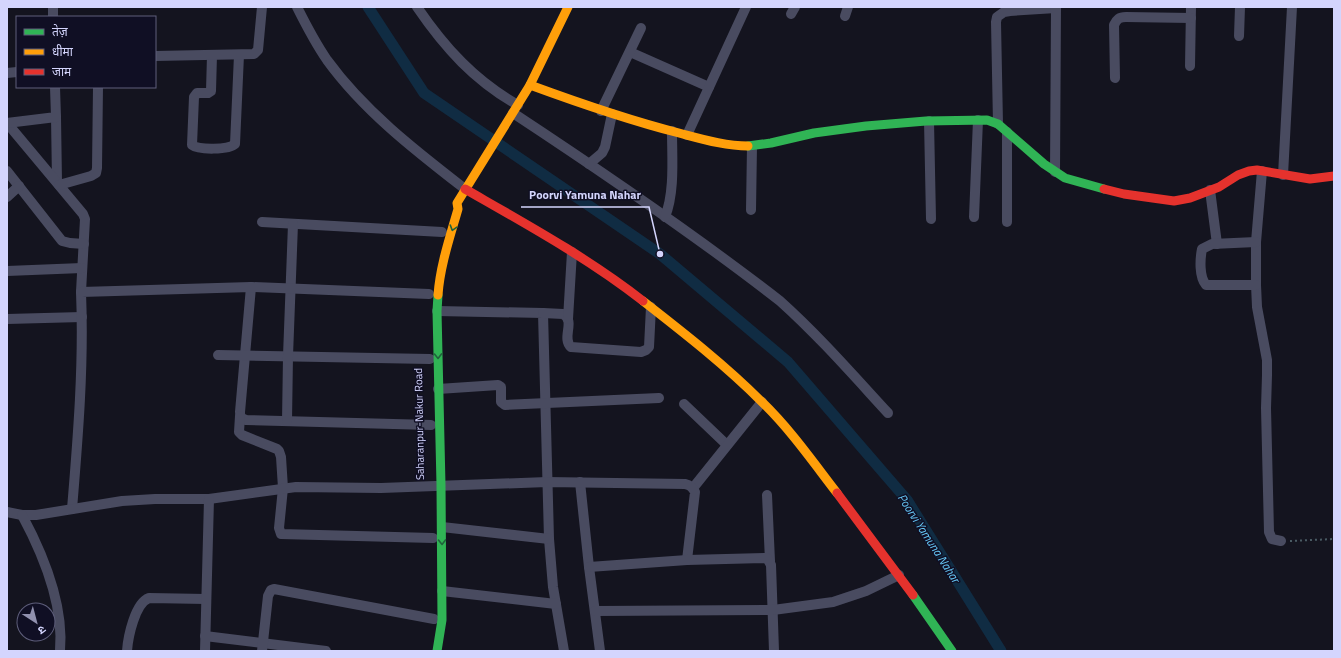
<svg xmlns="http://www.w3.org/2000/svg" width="1341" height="658" viewBox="0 0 1341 658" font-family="'Titillium Web','Noto Sans Devanagari',sans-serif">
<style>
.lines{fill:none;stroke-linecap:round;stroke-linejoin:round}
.canal{stroke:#102c43;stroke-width:11}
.path{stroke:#4a5b64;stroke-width:2;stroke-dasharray:2 3;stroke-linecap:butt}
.street{stroke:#494b60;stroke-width:10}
.fast{stroke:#30b455;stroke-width:9}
.slow{stroke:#ff9f0a;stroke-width:9}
.jam{stroke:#e5322d;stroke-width:9}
.oneway{stroke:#20623c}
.labels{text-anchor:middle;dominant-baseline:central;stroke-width:3;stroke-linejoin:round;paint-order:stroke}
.street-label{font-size:11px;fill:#d4d5fd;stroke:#100f24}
.water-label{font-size:12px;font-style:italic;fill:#66caf9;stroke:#100f24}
.leader{fill:none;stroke:#d4d5fd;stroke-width:1.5}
.callout-dot{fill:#d4d5fd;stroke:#100f24;stroke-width:1.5}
.callout-label{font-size:12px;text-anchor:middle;font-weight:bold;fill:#d4d5fd;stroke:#100f24;stroke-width:3;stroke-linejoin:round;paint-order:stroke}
</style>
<rect width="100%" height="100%" fill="#14141f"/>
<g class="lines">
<!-- canal -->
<polyline class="canal" points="368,7 424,93 660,254 788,362 907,500 1001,651"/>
<!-- path -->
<polyline class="path" points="1290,541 1334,539"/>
<!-- street -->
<g class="street">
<polyline points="53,7 53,17"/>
<path d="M 297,7 C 306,25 316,44 327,60 C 364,111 416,151 465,189"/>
<path d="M 417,7 C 445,48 475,81 518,105"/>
<polyline points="791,14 795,7"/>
<polyline points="845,16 848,7"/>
<polyline points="1239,36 1240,7"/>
<polyline points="630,52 709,87"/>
<path d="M 212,55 L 211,91 L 208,93 L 197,93 L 194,97 L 192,145 C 198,150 229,150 235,144 L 239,55"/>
<polyline points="155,56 254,54 258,50 262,7"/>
<polyline points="1190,66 1191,7"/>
<polyline points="7,73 17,72"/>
<path d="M 1115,78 L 1114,25 C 1117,19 1119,17 1126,17 L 1191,18"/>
<polyline points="601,111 641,28"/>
<path d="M 513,113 C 604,173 694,234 780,301 C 819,336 853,375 888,413"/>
<polyline points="56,117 57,182"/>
<polyline points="929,121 931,219"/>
<polyline points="7,123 83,214 85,219 81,292"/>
<polyline points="7,123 56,117 55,87"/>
<polyline points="998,124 996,22 997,17 1004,12 1010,11 1056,8"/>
<polyline points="1007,132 1007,222"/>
<polyline points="687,135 746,7"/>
<polyline points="589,164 602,153 605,147 612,114"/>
<polyline points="7,171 62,241 70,243 84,244"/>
<polyline points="1262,171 1256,242 1256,285 1257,307 1267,360 1267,375 1266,408 1269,532 1272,539 1281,541"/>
<polyline points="1055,172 1056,7"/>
<polyline points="1283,175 1292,7"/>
<polyline points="59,185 91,176 96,173 97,168 98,87"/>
<polyline points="1210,190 1217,244"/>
<polyline points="7,197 19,186"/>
<polyline points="751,210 752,146"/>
<path d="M 665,217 C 675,192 672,158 672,131"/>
<polyline points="974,217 978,120"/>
<polyline points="262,222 442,232"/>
<path d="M 1256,242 L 1212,244 L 1202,249 C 1200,259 1199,277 1206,285 L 1256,285"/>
<polyline points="7,271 82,268"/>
<path d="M 251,287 L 240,412 C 240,417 241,418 246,420 L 431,425"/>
<polyline points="437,311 543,313 549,539 553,587 564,651"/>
<path d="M 543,313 L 563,314 C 576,321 561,338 571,347 L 641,352 L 646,350 L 649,347 L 651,307"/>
<polyline points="7,319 82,317"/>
<polyline points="568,319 572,252"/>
<polyline points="218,355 430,359"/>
<polyline points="438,389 498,385 501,387 501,402 505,405 659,398"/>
<polyline points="684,404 727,445"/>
<polyline points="240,416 239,432 242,435 277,449 279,451 281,457 283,488 279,528 281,534 433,538"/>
<polyline points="287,421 288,356 293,224"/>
<polyline points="580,482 589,567 600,651"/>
<polyline points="693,488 762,402"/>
<polyline points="767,495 770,561"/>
<path d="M 72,509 C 78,437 84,364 81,292 L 251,287 L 429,294"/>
<path d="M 7,512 L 22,515 L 36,515 L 122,501 L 155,499 L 209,499 L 296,487 L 381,488 L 547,482 L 685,484 C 690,485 692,487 695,492 L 687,560"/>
<path d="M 22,515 C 43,554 64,606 60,651"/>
<polyline points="442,527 549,539"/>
<polyline points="589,567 687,560 767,558 771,565 774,651"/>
<polyline points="442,591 556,604"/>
<polyline points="595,611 773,610 833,602 866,591 899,575"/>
<polyline points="205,636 326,651"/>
<path d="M 127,651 C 128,637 135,603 149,598 L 206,599"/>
<polyline points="205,651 209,499"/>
<polyline points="262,651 268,596 271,590 274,589 434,619"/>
</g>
<!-- fast -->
<g class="fast">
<polyline points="748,146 771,143 814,133 866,126 926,121 987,120 998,124 1044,164 1065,178 1104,189"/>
<polyline points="913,595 952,651"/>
<polyline points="437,651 442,620 441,485 437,311 438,295"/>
</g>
<!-- slow -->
<g class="slow">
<path d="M 530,85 C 579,103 628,120 679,133 C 702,139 725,146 748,146"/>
<path d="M 438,295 C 440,266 450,237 458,209 L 457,203 L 530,85 L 568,7"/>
<path d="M 643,301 C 684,333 725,365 762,402 C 790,429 813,462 837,493"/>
</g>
<!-- jam -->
<g class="jam">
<path d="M 465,189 C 526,224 588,258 643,301"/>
<polyline points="1104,189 1124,194 1174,201 1190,198 1219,187 1238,175 1249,171 1257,170 1310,179 1334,176"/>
<polyline points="837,493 913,595"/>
</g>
</g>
<!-- one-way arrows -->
<defs><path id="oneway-chevron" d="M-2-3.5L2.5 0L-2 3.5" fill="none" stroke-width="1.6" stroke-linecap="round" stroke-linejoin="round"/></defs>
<g class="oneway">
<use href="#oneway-chevron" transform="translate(453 228) rotate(107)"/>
<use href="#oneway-chevron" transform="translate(438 356) rotate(89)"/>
<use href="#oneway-chevron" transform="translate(442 542) rotate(89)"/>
</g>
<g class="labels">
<!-- street labels -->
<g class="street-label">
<text transform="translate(419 424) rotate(-91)">Saharanpur-Nakur Road</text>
</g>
<!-- water labels -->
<g class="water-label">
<text transform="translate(929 538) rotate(57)">Poorvi Yamuna Nahar</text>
</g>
</g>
<!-- callouts -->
<path class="leader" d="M660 254L649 207H521"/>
<circle class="callout-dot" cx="660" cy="254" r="4"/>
<g class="callout-label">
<text x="585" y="199">Poorvi Yamuna Nahar</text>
</g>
<!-- border -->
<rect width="1341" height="658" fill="none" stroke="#d4d5fd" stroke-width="16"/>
<!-- legend -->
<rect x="16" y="16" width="140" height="72" fill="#100f24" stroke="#5e5e7b"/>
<rect x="24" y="29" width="20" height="6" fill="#30b455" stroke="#5e5e7b"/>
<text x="52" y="36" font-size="12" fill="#d4d5fd">तेज़</text>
<rect x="24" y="49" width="20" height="6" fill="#ff9f0a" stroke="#5e5e7b"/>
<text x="52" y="56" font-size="12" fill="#d4d5fd">धीमा</text>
<rect x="24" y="69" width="20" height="6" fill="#e5322d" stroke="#5e5e7b"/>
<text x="52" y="76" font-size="12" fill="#d4d5fd">जाम</text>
<!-- north arrow -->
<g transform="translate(36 622) rotate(144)"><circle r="19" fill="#100f24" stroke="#5e5e7b"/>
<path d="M0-3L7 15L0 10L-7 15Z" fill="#9191af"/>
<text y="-6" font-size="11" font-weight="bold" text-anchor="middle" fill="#d4d5fd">उ</text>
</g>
</svg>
